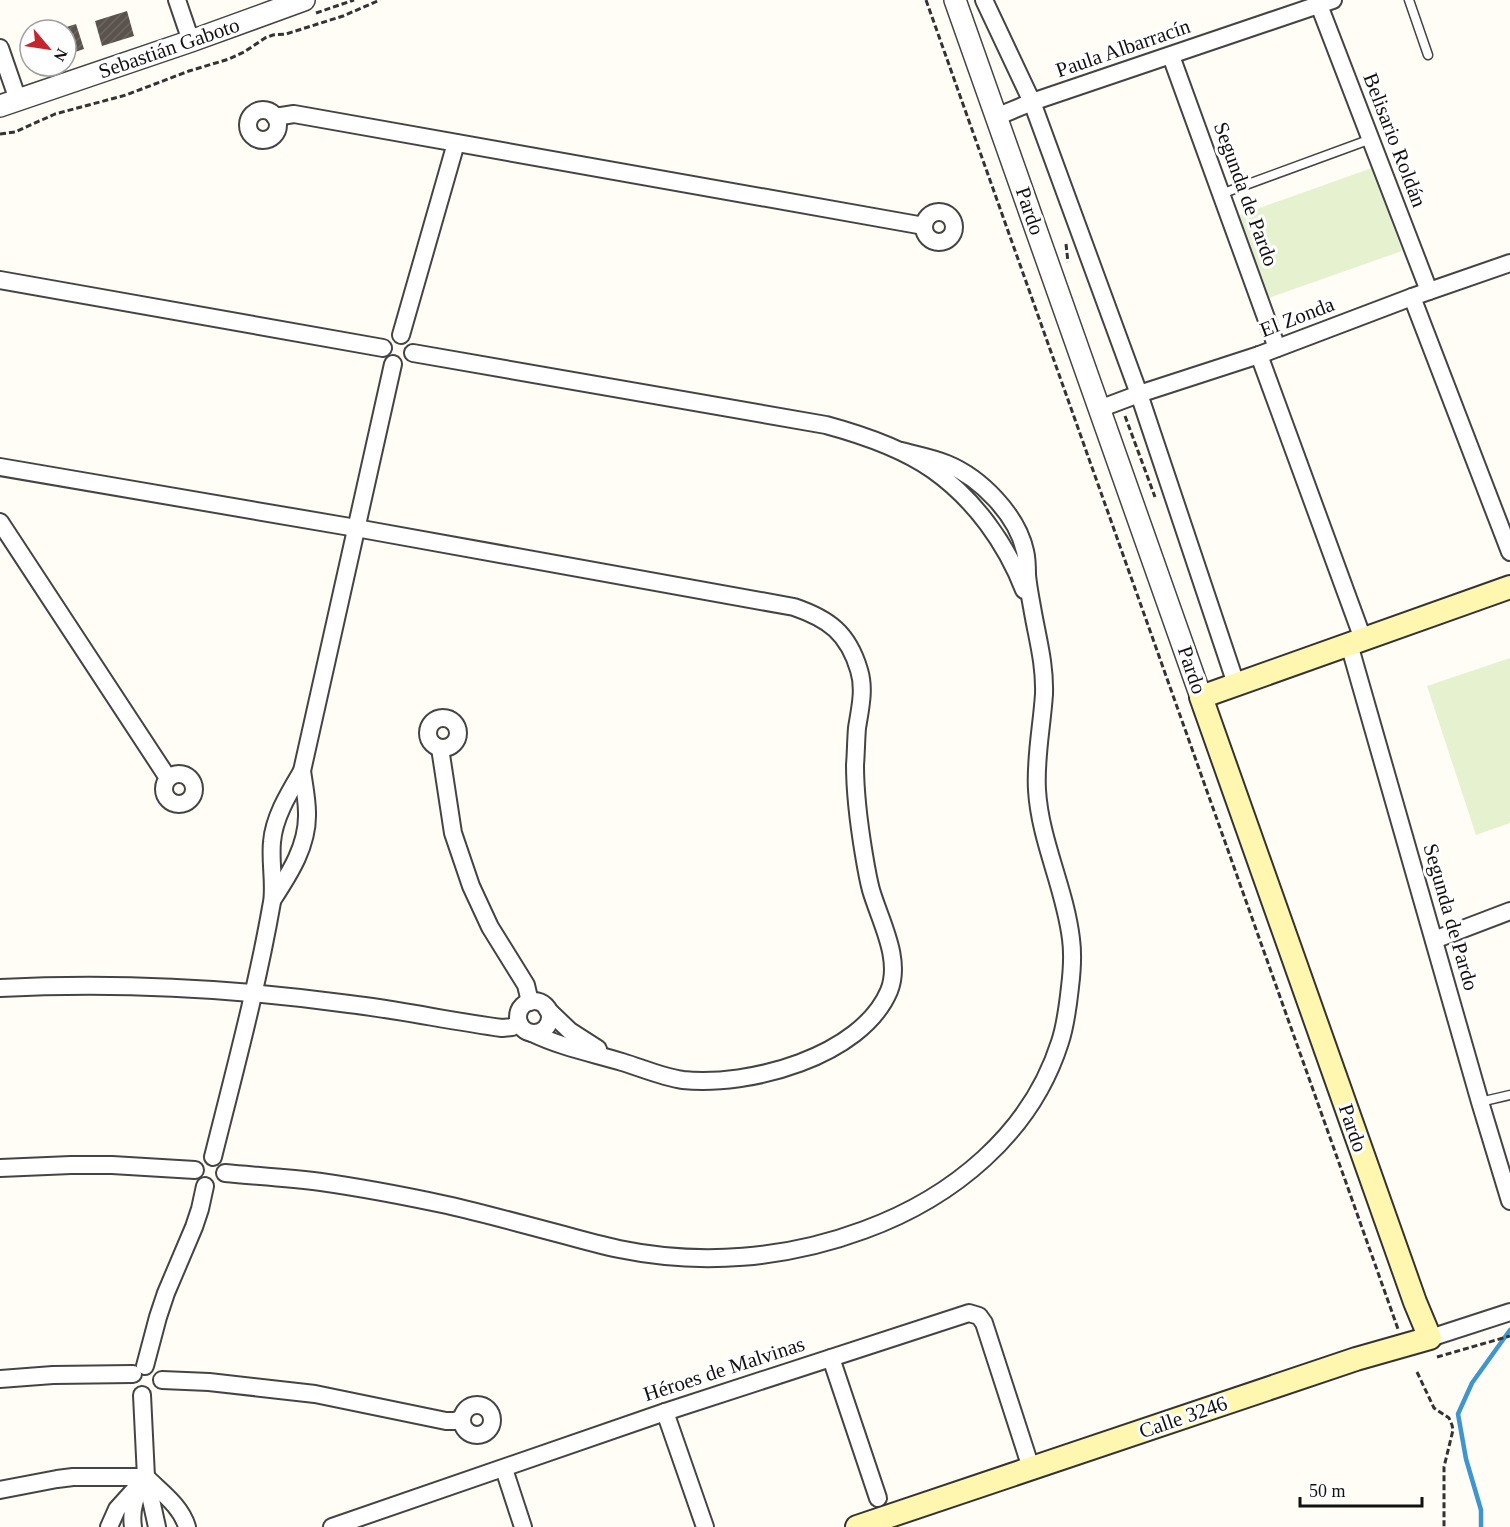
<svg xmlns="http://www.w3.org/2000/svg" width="1510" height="1527" viewBox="0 0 1510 1527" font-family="Georgia,serif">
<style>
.pitch{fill:#e6f2cf}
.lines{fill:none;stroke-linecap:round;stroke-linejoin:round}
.stream{stroke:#3f96cf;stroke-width:4.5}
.building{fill:url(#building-hatch)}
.service-casing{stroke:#444;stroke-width:11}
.minor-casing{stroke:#444;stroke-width:20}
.tertiary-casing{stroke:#444;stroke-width:24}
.secondary-casing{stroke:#333;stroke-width:26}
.path{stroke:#333;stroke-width:3;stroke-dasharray:6 3;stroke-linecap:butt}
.service{stroke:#fff;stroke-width:8}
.minor{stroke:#fff;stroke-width:16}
.tertiary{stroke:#fff;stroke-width:21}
.secondary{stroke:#fff6b0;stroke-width:22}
.labels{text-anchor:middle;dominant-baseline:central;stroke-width:6;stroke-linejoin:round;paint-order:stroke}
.street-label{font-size:21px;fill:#111;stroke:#fff}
</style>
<defs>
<pattern id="building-hatch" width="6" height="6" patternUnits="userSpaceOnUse" patternTransform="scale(1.5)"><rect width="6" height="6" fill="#5a524d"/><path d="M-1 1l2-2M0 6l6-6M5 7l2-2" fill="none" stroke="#6d6662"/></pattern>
</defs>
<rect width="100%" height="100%" fill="#fffdf5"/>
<!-- pitch -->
<g class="pitch">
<polygon points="1372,168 1402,251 1266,299 1237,216"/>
<polygon points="1510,658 1510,823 1476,835 1427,686"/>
</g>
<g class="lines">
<!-- stream -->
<polyline class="stream" points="1481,1527 1481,1510 1466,1459 1458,1414 1472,1383 1510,1330"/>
</g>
<!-- building -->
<g class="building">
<polygon points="127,11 134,36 102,46 95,21"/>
<polygon points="76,24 84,49 66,55 66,30 60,29"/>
</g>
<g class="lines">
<defs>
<g id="service">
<polyline points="1409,0 1428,55"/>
<polyline points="1221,194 1371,139"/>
<polyline points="1480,1102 1510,1095"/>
</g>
<g id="minor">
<polyline points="177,0 191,41"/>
<polyline points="984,0 1032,102 1139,394 1236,684"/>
<polyline points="1319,5 1429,291"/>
<polyline points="0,48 18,100"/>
<polyline points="1171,56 1277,348"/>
<circle cx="263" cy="125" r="15"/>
<polyline points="275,117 294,114 924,226"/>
<polyline points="996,117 1032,102 1333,0"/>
<circle cx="939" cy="227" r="15"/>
<polyline points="0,280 383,348"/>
<polyline points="1412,297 1510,552"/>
<polyline points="401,335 456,143"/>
<path d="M 413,353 L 826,425 C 863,435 902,448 933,470 C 974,499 1006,543 1024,590"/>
<polyline points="1259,355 1363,639"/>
<polyline points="1099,409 1139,394 1259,355 1412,297 1510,263"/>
<path d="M 0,467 L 356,528 L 794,607 C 829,619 848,633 859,670 C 865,689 860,709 857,728 C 856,740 856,753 855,765 C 855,795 859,825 864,855 C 866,867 868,879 871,890 C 880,921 902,959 889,991 C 861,1057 748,1087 683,1080 C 662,1077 642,1068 622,1062 C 592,1053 561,1047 532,1033"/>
<polyline points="0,522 168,778"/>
<polyline points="1349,644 1480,1102 1510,1201"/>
<circle cx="443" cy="733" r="15"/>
<polyline points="440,748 453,833 471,886 490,927 526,985 530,1002"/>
<circle cx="179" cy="789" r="15"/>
<path d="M 273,899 C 290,873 308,845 307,813 C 307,799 304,785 302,771"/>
<polyline points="1434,940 1510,911"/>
<path d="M 0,988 C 117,982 233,988 349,1004 C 400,1010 450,1021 502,1028 L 512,1027 L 519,1023"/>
<circle cx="534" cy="1017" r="16"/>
<polyline points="547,1009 570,1031 598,1049"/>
<path d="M 213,1157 C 234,1073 257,988 272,902 C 275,885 270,861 272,842 C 274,817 289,793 302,771 L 393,364"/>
<polyline points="0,1168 71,1165 112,1165 195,1170"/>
<path d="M 225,1173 C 257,1176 289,1178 321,1182 C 363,1188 405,1196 447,1205 C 487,1214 525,1225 564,1235 C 582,1240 600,1245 619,1249 C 701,1266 786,1259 864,1230 C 952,1198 1031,1134 1060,1042 C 1066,1024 1068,1005 1070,987 C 1072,971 1073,954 1071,939 C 1065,888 1040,841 1037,790 C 1035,758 1042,726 1044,694 C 1045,663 1037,637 1032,607 C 1030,596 1028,586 1027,575 C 1027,567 1027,559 1025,551 C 1017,515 981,478 947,464 C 933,458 916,455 901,451"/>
<polyline points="1430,1338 1510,1312"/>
<polyline points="831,1358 878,1498"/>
<polyline points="145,1366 158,1317 166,1293 194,1227 200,1209 205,1186"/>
<polyline points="0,1379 53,1375 133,1374"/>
<polyline points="162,1380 209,1382 315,1394 446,1421 454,1421 462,1419"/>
<polyline points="142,1395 146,1477 157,1527"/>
<circle cx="477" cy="1420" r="15"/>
<polyline points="665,1412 705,1527"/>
<polyline points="504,1469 523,1527"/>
<path d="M 0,1490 L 57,1479 L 73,1477 L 146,1477 C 161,1492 181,1506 187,1527"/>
<polyline points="109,1527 117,1509 146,1477"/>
<path d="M 133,1527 C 131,1514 134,1500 140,1488"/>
<polyline points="332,1527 665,1412 969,1313 979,1316 984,1323 1031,1468"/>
</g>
<g id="tertiary">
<polyline points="955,0 1201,697"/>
<polyline points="0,106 191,41 304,0"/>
</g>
<polyline id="secondary" points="857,1527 1356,1359 1430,1338 1415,1302 1201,697 1510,587"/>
</defs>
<!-- service casing -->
<use href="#service" class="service-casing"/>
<!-- minor casing -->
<use href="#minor" class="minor-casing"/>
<!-- tertiary casing -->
<use href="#tertiary" class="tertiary-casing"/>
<!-- secondary casing -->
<use href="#secondary" class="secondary-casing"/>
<!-- path -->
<g class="path">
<polyline points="926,0 1398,1329"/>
<polyline points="316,13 354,0"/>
<polyline points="0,134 15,132 55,114 126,95 189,71 229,59 244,52 265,38 273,35 286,34 343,16 380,0"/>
<polyline points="1066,244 1068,262"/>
<polyline points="1125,416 1155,497"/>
<polyline points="1437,1357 1510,1336"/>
<polyline points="1417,1372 1434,1408 1449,1418 1452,1425 1453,1430 1444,1467 1444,1527"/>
</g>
<!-- service -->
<use href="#service" class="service"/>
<!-- minor -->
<use href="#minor" class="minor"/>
<!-- tertiary -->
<use href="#tertiary" class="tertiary"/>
<!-- secondary -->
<use href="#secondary" class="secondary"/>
</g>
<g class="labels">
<!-- street labels -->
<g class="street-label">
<text transform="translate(169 48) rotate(-19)">Sebastián Gaboto</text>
<text transform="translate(1123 48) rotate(-19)">Paula Albarracín</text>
<text transform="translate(1395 140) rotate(69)">Belisario Roldán</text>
<text transform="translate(1246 194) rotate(70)">Segunda de Pardo</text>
<text transform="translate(1030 211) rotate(71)">Pardo</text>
<text transform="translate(1297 317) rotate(-21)">El Zonda</text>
<text transform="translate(1192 670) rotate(71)">Pardo</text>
<text transform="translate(1451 917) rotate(74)">Segunda de Pardo</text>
<text transform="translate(1353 1128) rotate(71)">Pardo</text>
<text transform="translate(724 1369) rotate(-18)">Héroes de Malvinas</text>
<text transform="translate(1183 1417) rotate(-19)">Calle 3246</text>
</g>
</g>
<!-- north arrow -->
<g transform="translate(48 48) rotate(119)"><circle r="28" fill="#ffffff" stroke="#a0a0a0" stroke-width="1.5"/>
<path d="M0-4.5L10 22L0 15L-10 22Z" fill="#c4262e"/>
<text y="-9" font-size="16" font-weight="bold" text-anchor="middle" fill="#111111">N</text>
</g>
<!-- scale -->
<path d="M1300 1497v9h122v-9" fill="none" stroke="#111111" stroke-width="3"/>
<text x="1309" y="1497" font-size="18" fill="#111111" stroke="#ffffff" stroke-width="4.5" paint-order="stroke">50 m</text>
</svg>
